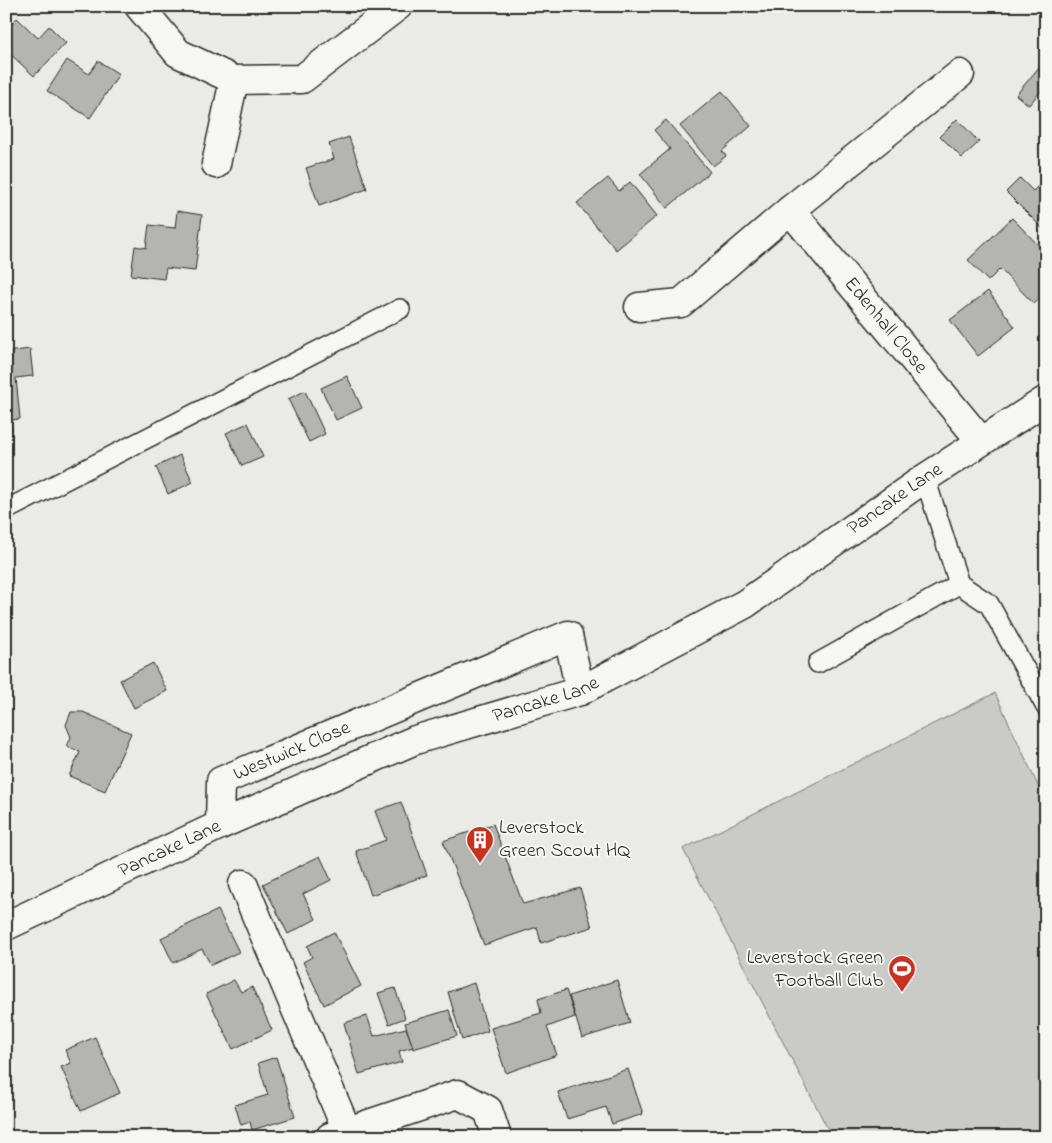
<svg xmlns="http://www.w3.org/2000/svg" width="1052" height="1143" viewBox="0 0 1052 1143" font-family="'Indie Flower',sans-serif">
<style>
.green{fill:#cacac7;stroke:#7a7a79}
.building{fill:#b4b4b1;stroke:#2b2b2b}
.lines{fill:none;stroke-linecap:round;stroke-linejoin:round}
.lane-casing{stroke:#2b2b2b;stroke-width:22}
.street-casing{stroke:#2b2b2b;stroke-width:31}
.lane{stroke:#f6f6f2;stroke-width:19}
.street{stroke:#f6f6f2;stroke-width:28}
.labels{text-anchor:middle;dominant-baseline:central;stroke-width:4;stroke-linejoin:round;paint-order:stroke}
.street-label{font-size:20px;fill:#2b2b2b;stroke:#f6f6f2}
.poi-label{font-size:20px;fill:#2b2b2b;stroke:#f6f6f2;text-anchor:start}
</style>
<rect width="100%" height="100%" fill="#eaeae6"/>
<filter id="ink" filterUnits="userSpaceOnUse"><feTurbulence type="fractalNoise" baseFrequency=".02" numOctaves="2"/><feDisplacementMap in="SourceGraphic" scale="10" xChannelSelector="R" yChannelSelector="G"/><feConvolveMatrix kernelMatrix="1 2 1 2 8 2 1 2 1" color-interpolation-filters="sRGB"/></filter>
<g filter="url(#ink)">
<!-- green -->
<polygon class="green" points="995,693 1046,803 1046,1137 832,1137 683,849"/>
<!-- building -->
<g class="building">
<polygon points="17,18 38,38 49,26 66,43 34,76 6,50 6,29"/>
<polygon points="67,60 89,74 98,61 119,74 90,118 47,91"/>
<polygon points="1040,66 1046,71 1046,85 1029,105 1016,95"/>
<polygon points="722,91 751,126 722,151 726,156 713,166 680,126"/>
<polygon points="957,119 979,142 962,158 940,136"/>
<polygon points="666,120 710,172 667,208 640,174 670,149 654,130"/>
<polygon points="349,137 367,189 319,206 306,168 334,159 329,144"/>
<polygon points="608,178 619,191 630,182 657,216 616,250 577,203"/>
<polygon points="1020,178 1033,191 1046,178 1046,232 1006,192"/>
<polygon points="177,211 202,215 195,271 166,268 164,279 131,275 135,246 146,248 149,225 175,228"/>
<polygon points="1012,218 1046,253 1046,293 1034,304 1000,269 988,281 968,260"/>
<polygon points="988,291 1015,327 978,356 950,320"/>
<polygon points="30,349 33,376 16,378 20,419 11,420 12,431 6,431 6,352"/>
<polygon points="347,376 362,408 336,420 321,388"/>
<polygon points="305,391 325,434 309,442 288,399"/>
<polygon points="248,423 263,457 242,466 226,433"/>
<polygon points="180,455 193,482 168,494 156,467"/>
<polygon points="153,663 167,691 134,708 120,680"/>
<polygon points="71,712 83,712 131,733 105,791 69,776 80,752 67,746 71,737 66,725"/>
<polygon points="401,802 427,875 371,895 356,851 386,840 375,811"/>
<polygon points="493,824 523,904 580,888 592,927 541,943 537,927 484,945 443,841"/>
<polygon points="320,856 331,880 303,894 316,919 288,934 263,884"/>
<polygon points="218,910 239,952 211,965 202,949 173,963 161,938"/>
<polygon points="334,932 361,986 324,1005 303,962 312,957 307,946"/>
<polygon points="234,980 241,992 252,987 272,1030 233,1049 206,994"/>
<polygon points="617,980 630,1023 582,1038 569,996"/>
<polygon points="474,983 488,1031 462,1040 448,992"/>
<polygon points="395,988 405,1018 389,1024 378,993"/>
<polygon points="566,990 575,1017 547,1027 557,1055 506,1073 491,1028 541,1013 538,999"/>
<polygon points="449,1010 457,1036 413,1049 405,1023"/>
<polygon points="367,1016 374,1036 406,1028 413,1047 399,1051 402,1062 359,1074 344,1023"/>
<polygon points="95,1037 120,1093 81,1111 61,1067 71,1063 65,1050"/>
<polygon points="276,1057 295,1117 252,1130 250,1122 241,1125 235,1105 268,1095 258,1063"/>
<polygon points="628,1069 643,1114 612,1124 606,1107 567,1119 558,1092"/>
</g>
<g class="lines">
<defs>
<g id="lane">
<polyline points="6,510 400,309"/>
<polyline points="959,584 989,604 1046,707"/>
<polyline points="818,663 959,584 925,478"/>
</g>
<g id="street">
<polyline points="139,6 178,53 234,80 302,79 398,6"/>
<polyline points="216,164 234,80"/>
<path id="s1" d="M 790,210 L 981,441"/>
<polyline points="639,307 681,303 790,210 960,74"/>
<path id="s2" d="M 220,825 L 221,781 L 568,635 L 580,691"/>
<polyline points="243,884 347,1131"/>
<path id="s3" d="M 6,926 L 220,825 L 415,740 L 580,691 L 745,604 L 925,478 L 1046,400"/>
<polyline points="330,1137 458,1094 488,1110 497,1137"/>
</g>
</defs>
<!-- lane casing -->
<use href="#lane" class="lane-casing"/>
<!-- street casing -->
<use href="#street" class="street-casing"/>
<!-- lane -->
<use href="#lane" class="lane"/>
<!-- street -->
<use href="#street" class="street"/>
</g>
</g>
<!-- icons -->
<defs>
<symbol id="building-pin" viewBox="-11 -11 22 30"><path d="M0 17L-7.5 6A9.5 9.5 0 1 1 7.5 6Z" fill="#c8321e" stroke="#f6f6f2"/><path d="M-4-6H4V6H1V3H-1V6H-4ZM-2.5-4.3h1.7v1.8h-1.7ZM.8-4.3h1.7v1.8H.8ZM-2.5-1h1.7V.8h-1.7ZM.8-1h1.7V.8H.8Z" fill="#fff"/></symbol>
<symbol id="stadium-pin" viewBox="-11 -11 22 30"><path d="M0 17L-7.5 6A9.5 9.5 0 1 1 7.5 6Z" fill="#c8321e" stroke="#f6f6f2"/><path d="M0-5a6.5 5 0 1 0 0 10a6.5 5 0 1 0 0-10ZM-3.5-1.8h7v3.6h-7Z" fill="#fff"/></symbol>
</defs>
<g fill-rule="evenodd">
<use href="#building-pin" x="464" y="824" width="32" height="43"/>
<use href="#stadium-pin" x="886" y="953" width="32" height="43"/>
</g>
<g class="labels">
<!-- street labels -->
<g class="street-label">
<text stroke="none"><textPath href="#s1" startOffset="150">Edenhall Close</textPath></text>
<text stroke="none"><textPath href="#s3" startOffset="991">Pancake Lane</textPath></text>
<text stroke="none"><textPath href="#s3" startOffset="586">Pancake Lane</textPath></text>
<text stroke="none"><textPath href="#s2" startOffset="121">Westwick Close</textPath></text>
<text stroke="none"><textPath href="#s3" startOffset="181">Pancake Lane</textPath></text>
</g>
<!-- poi labels -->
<g class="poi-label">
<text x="499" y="828">Leverstock<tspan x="499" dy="23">Green Scout HQ</tspan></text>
<text x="883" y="958" text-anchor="end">Leverstock Green<tspan x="883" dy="23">Football Club</tspan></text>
</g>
</g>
<!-- margin -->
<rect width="1052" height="1143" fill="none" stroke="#f6f6f2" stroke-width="25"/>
<rect x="12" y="12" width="1027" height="1118" fill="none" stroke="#2b2b2b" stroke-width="2" filter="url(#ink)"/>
</svg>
